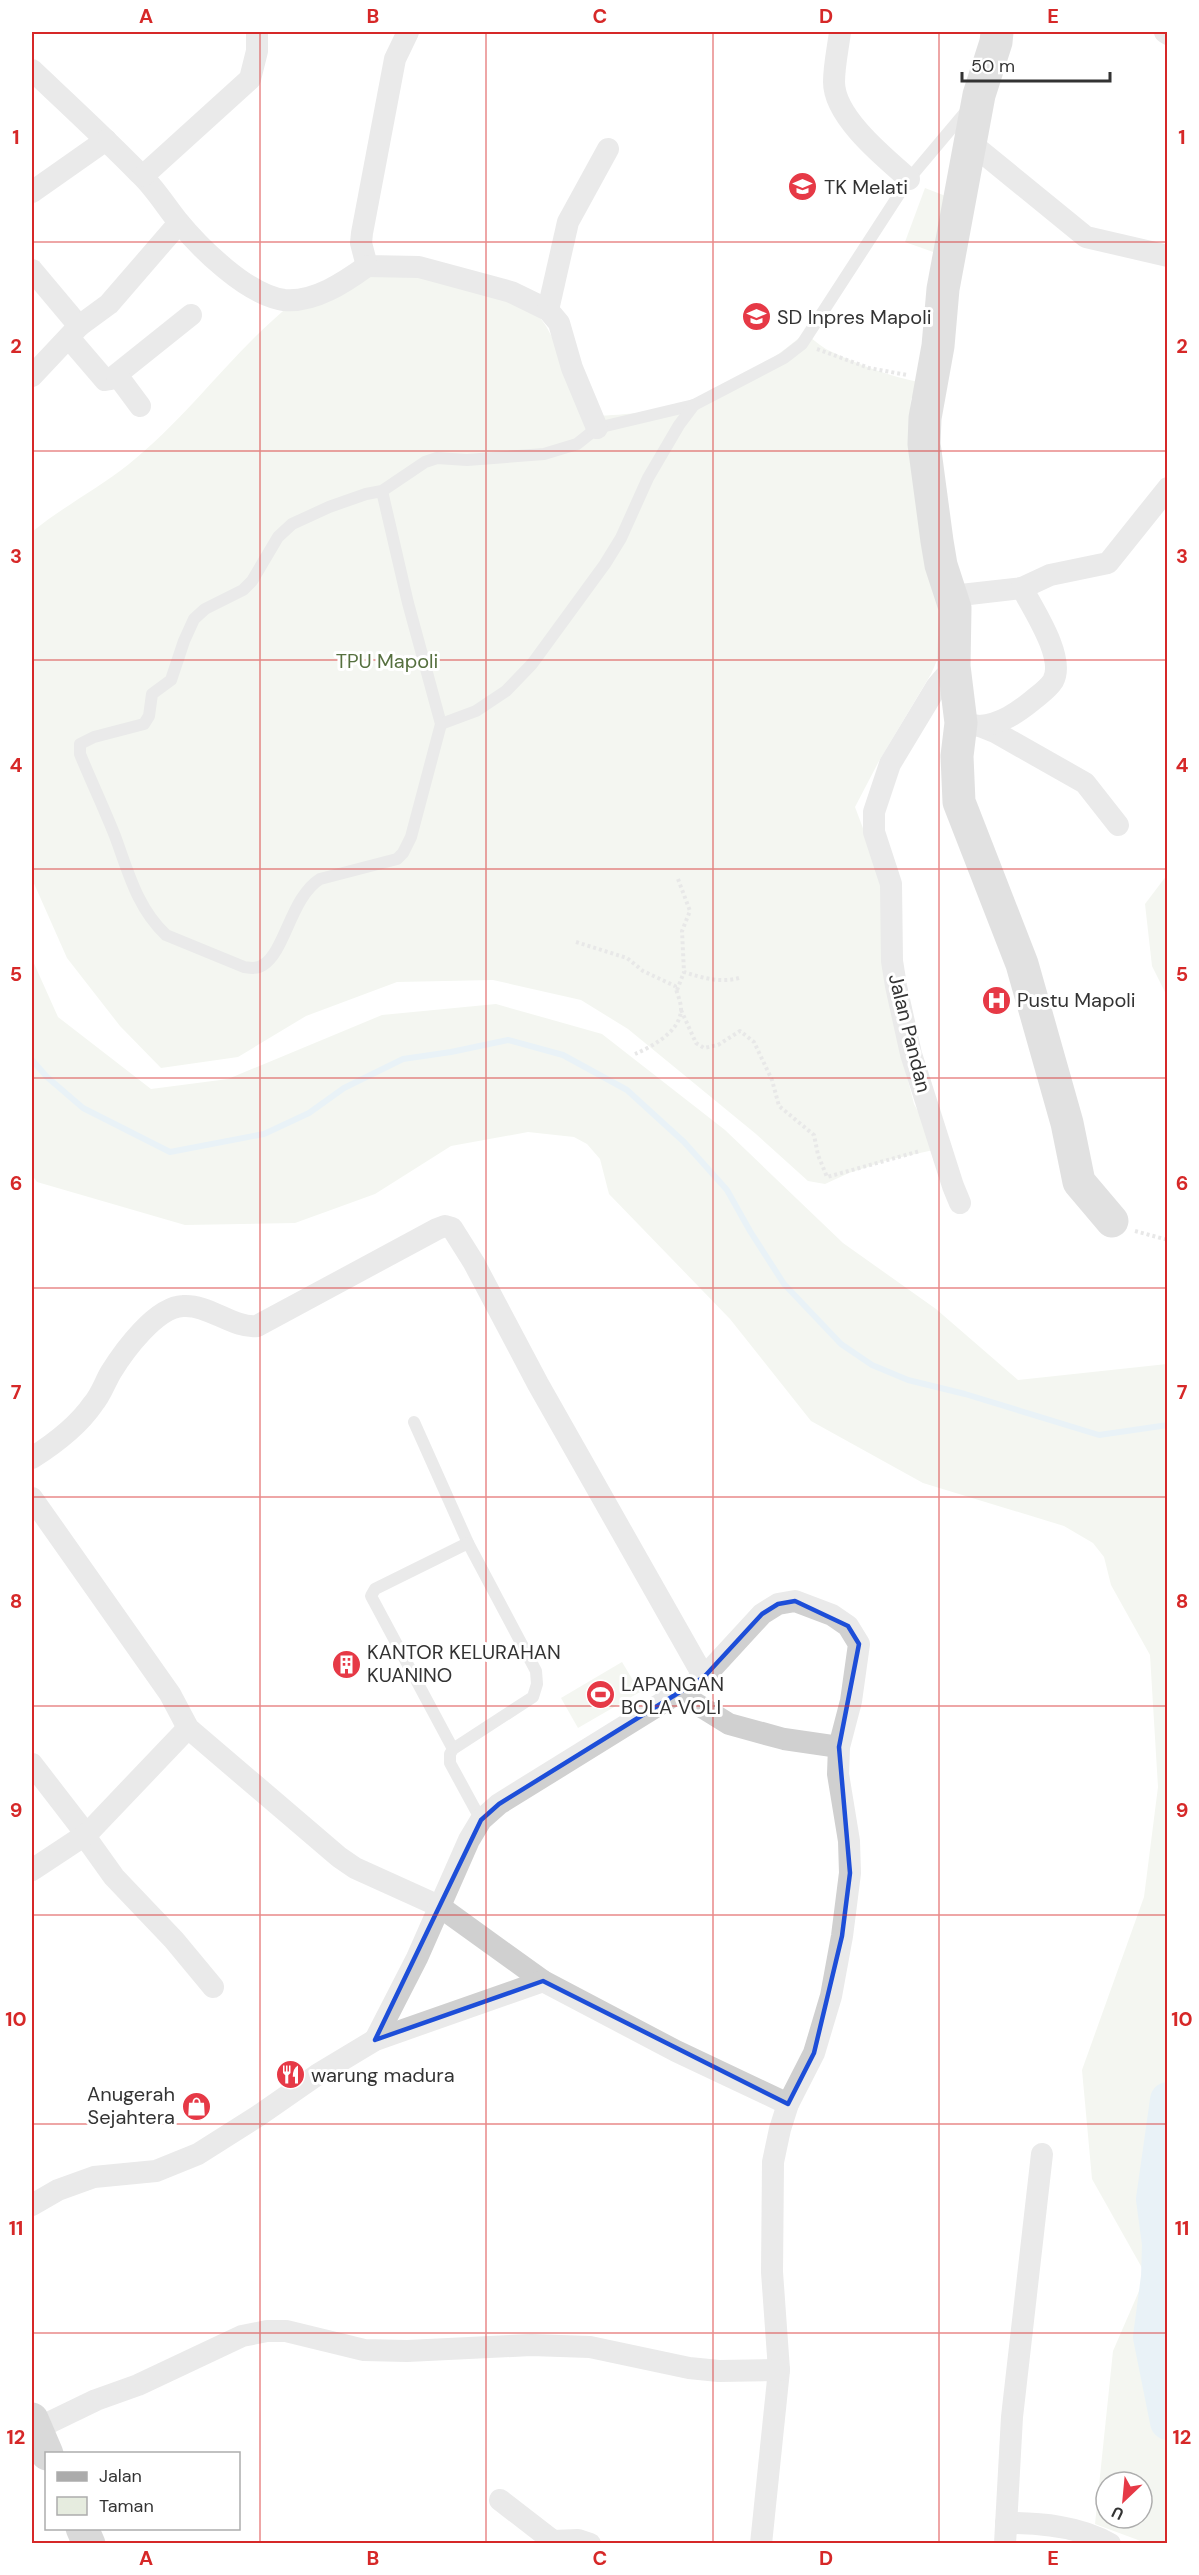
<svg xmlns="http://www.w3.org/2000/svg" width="1199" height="2575" viewBox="0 0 1199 2575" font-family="'DM Sans',sans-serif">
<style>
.green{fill:#e6ecdf;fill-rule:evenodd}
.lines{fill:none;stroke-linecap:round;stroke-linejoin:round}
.stream{stroke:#cfe2ee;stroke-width:6}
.river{stroke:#cfe2ee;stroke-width:36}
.path{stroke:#cdcdcd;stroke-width:4;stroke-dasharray:3 3;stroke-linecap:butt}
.lane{stroke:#d0d0d0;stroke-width:12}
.street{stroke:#d0d0d0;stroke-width:22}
.secondary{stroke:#bdbdbd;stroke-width:33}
.primary{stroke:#ababab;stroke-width:33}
.marked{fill:none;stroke:#1d4ed8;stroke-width:4.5;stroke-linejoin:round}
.grid{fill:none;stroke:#d62828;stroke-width:1.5;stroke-opacity:0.55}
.labels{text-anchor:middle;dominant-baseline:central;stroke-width:6;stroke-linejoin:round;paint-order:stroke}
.poi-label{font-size:20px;fill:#333;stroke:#fff;text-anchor:start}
.park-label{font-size:20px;fill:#56703f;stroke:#fff}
.street-label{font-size:20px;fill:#333;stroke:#fff}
.neatline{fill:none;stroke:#d62828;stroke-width:2}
.grid-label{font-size:20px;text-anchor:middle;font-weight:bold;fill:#d62828}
</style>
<rect width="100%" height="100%" fill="#fff"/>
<!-- green -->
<g class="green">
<polygon points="925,188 956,200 936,253 905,242"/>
<path d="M 369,261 L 526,298 L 546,326 L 595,416 C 623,415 670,411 696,401 C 727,389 779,357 803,334 C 813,337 820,347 830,351 C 861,366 889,376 923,383 L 911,399 L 909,426 L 942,619 L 943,647 L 931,674 L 879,761 L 855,807 L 879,871 L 904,1065 L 914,1104 L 938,1149 L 888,1160 L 849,1173 L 825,1184 L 808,1181 L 756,1134 L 628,1029 L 581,1000 L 493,980 L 397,982 L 306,1016 L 238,1057 L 161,1068 L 120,1026 L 67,958 L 32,879 L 32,532 C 62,507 98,489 129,464 C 188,417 231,354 289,306 C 309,290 345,275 369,261 Z"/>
<polygon points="1167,875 1167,996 1152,966 1145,904"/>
<path d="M 32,959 L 58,1017 L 151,1089 L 228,1079 L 382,1015 L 496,1004 L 602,1034 L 725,1130 L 843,1243 L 936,1309 L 1018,1380 L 1167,1364 L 1167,2543 L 1146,2543 L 1095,2524 L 1113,2351 L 1146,2275 L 1092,2179 L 1082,2070 L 1144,1897 L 1158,1787 L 1150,1655 L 1111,1585 L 1104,1557 L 1093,1543 L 1064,1526 L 923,1483 L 811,1421 L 730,1319 L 609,1194 L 600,1159 L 587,1144 L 574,1137 L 528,1132 L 451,1146 L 375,1194 L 295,1223 L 185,1225 L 37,1182 L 32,1175 ZM 1106,2482 L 1142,2482 L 1142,2518 L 1106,2518 Z"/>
<polygon points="622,1662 640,1692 578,1728 561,1698"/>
</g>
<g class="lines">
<!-- stream -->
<polyline class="stream" points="32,1060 47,1077 83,1108 170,1152 264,1134 309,1113 344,1088 403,1059 451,1052 508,1040 563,1055 627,1090 684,1142 727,1190 750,1231 784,1284 841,1344 872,1365 908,1380 965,1394 1099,1435 1168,1425"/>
<!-- river -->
<polyline class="river" points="1168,2100 1154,2199 1160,2244 1159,2277 1151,2337 1168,2422"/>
<!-- path -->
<g class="path">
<polyline points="817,349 869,368 907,375"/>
<path d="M 678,879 L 690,911 L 682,931 L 684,972 C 702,978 720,983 739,978"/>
<path d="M 576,942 L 627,958 L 643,971 L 675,986 C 677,993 681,1002 681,1009 C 681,1031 653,1046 635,1054"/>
<polyline points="677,990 684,972"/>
<polyline points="681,1010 696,1043 704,1048 718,1045 740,1031 754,1042 772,1080 779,1106 814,1135 818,1155 827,1177 920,1151"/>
<polyline points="1135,1231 1168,1240"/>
</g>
<!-- lane -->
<g class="lane">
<path d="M 382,491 L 408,603 L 441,724 L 411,837 L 403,853 L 397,859 L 320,879 C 291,897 285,952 263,965 C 257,969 251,968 244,967 L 166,935 C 137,908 128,871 115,836 C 104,808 91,781 80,754 L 80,744 L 94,737 L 144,724 L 149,716 L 152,694 L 171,680 L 184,641 L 194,619 L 205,609 L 243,590 L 252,581 L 278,537 L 292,524 L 329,507 L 366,494 L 382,491 L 425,462 L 437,458 L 467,460 L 544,454 L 577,444 L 597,428 L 694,405 L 784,358 L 802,344 L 909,179 L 967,110"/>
<polyline points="441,724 476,711 506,691 532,664 605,564 621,538 648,478 679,425 694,405"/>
<polyline points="414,1422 468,1543 536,1671 537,1684 533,1697 453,1749 450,1754 450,1763 481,1820"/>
<polyline points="453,1749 371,1596 375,1589 468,1543"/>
</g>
<!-- street -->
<g class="street">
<polyline points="408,32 395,59 362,233 361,243 367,266 419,267 511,292 548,310 559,323 572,368 597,428"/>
<path d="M 840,32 C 838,48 834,66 834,82 C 834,117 885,158 909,179"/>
<polyline points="1165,32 1168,34"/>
<path d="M 32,70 C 68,104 105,138 140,174 C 154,187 165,205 177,220 C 200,248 247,295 284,300 C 314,303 345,282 367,266"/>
<polyline points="972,144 1086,237 1168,256"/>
<polyline points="143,176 250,79 257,51 257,32"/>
<polyline points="32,192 106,140"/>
<polyline points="32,270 79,326"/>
<polyline points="548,310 568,222 608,149"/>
<polyline points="69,338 105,380 111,379 191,315"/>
<polyline points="117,375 140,406"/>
<polyline points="32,376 79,326 109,304 179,223"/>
<polyline points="952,596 1022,588 1050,575 1108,563 1168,488"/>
<polyline points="954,666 937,686 890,764 874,812 874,832 891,884 892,961 896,986 911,1054 953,1186 960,1203"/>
<polyline points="961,723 980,726 995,732 1085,783 1118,825"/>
<path d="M 980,726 C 1001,724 1017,713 1033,700 C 1040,694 1048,689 1053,681 C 1066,658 1033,609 1022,588"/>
<path d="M 32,1458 C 54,1444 78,1426 93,1404 C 101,1395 105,1382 111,1372 C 124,1351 156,1307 183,1306 C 208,1304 234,1329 257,1326 L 437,1229 L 445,1226 L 452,1228 L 474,1263 L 538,1384 L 704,1677"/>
<polyline points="32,1498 170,1694 188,1728 339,1857 355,1868 439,1906 543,1981 676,2051 788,2104"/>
<polyline points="679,1693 729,1724 784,1739 839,1747"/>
<polyline points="32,1764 86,1834"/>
<polyline points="84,1835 114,1877 174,1940 213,1987"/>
<polyline points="32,1870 88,1833 188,1728"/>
<polyline points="375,2040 417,1958 469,1840 481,1820 499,1804 704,1677 762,1614 778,1604 795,1601 832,1615 848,1626 859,1644 851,1701 839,1747 838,1774 849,1841 850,1873 842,1936 831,1996 814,2053 788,2104 780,2129 773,2162 772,2272 779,2370 761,2544"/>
<polyline points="32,2205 58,2190 94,2177 156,2171 198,2154 258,2116 317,2075 375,2040 543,1981"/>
<polyline points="36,2429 96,2400 138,2385 242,2336 267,2331 286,2331 364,2350 407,2351 531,2345 590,2347 689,2368 719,2371 779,2370"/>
<polyline points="500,2500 553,2541 578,2540 590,2544"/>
<path d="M 1006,2523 C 1040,2523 1080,2526 1110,2544"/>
<polyline points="1005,2544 1012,2417 1042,2154"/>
</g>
<!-- secondary -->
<polyline class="secondary" points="997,32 996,42 979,95 943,289 938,346 925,418 924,444 937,541 941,565 955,608 954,666 961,723 957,756 959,802 1022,964 1067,1123 1079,1182 1112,1221"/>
<!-- primary -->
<g class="primary">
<polyline points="32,2419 47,2454"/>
<polyline points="82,2528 89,2544"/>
</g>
</g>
<!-- marked area -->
<path d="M0 0H1199V2575H0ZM 795,1601 L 848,1626 L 859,1644 L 839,1747 L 850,1873 L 842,1936 L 814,2053 L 788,2104 L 543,1981 L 375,2040 L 481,1820 L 499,1804 L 704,1677 L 762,1614 L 778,1604 Z" fill="#fff" fill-opacity=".55" fill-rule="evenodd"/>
<path class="marked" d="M 795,1601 L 848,1626 L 859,1644 L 839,1747 L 850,1873 L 842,1936 L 814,2053 L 788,2104 L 543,1981 L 375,2040 L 481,1820 L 499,1804 L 704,1677 L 762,1614 L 778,1604 Z"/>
<!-- grid -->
<path class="grid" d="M 260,32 L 260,2544M 486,32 L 486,2544M 713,32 L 713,2544M 939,32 L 939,2544M 32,242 L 1168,242M 32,451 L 1168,451M 32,660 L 1168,660M 32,869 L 1168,869M 32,1078 L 1168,1078M 32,1288 L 1168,1288M 32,1497 L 1168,1497M 32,1706 L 1168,1706M 32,1915 L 1168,1915M 32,2124 L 1168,2124M 32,2333 L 1168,2333"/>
<!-- icons -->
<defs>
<symbol id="school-disc" viewBox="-11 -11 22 22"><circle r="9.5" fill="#e63946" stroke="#fff"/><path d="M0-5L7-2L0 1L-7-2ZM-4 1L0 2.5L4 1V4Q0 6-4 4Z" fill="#fff"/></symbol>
<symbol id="hospital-disc" viewBox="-11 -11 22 22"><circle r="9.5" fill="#e63946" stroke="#fff"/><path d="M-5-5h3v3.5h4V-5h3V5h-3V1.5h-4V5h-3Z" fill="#fff"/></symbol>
<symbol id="building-disc" viewBox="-11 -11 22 22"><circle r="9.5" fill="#e63946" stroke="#fff"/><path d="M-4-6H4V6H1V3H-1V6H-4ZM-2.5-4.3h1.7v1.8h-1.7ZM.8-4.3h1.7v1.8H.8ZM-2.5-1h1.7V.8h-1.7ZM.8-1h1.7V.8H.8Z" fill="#fff"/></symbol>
<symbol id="stadium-disc" viewBox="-11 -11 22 22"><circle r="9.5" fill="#e63946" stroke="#fff"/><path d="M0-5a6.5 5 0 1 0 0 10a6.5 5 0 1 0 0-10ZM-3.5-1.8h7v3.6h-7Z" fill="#fff"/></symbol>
<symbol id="restaurant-disc" viewBox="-11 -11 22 22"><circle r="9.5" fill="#e63946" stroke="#fff"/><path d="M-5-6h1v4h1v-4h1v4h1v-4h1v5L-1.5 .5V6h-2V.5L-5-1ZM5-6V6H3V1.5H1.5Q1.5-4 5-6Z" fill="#fff"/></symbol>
<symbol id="shop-disc" viewBox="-11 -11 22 22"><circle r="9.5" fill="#e63946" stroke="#fff"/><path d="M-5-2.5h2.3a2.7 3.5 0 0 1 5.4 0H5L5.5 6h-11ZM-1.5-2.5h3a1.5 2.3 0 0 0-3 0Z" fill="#fff"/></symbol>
</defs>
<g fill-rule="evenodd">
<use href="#school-disc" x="786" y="170" width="33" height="33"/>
<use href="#school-disc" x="740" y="300" width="33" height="33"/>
<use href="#hospital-disc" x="980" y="984" width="33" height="33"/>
<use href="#building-disc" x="330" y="1648" width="33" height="33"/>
<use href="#stadium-disc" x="584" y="1678" width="33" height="33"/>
<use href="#restaurant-disc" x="274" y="2058" width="33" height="33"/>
<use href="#shop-disc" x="180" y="2090" width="33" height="33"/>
</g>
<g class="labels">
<!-- poi labels -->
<g class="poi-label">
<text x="824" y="187">TK Melati</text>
<text x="777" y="317">SD Inpres Mapoli</text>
<text x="1017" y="1000">Pustu Mapoli</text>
<text x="367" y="1652">KANTOR KELURAHAN<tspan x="367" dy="23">KUANINO</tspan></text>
<text x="621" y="1684">LAPANGAN<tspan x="621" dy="23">BOLA VOLI</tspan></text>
<text x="311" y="2075">warung madura</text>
<text x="175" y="2094" text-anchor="end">Anugerah<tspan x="175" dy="23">Sejahtera</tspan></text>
</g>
<!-- park labels -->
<g class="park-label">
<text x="387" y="661">TPU Mapoli</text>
</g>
<!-- street labels -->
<g class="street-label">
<text transform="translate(910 1033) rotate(76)">Jalan Pandan</text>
</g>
</g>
<!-- border -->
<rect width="1199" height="2575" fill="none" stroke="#ffffff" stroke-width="66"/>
<!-- legend -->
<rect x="45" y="2452" width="195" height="78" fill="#ffffff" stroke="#adadad" stroke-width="1.5"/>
<rect x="57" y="2472" width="30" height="9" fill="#ababab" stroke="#adadad" stroke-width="1.5"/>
<text x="99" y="2482" font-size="18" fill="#333333">Jalan</text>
<rect x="57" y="2497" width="30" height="18" fill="#e6ecdf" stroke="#adadad" stroke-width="1.5"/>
<text x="99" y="2512" font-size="18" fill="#333333">Taman</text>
<!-- north arrow -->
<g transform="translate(1124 2500) rotate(206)"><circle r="28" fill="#ffffff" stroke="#adadad" stroke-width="1.5"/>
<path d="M0-4.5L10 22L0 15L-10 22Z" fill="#e63946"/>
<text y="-9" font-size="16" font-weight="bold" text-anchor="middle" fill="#333333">U</text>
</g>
<!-- scale -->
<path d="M962 72v9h148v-9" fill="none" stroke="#333333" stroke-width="3"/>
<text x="971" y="72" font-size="18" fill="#333333" stroke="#ffffff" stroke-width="4.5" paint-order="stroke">50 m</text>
<rect x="33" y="33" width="1133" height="2509" class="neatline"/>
<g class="grid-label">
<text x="146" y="23">A</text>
<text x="373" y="23">B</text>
<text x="600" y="23">C</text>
<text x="826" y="23">D</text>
<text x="1053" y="23">E</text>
<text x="16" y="144">1</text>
<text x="1182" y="144">1</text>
<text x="16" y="353">2</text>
<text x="1182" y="353">2</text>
<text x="16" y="563">3</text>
<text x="1182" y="563">3</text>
<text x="16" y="772">4</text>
<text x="1182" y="772">4</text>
<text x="16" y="981">5</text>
<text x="1182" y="981">5</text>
<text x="16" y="1190">6</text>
<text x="1182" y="1190">6</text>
<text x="16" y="1399">7</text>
<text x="1182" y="1399">7</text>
<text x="16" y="1608">8</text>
<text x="1182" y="1608">8</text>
<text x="16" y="1817">9</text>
<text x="1182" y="1817">9</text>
<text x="16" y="2026">10</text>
<text x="1182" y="2026">10</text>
<text x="16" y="2235">11</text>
<text x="1182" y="2235">11</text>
<text x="16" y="2444">12</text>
<text x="1182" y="2444">12</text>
<text x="146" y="2565">A</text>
<text x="373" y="2565">B</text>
<text x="600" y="2565">C</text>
<text x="826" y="2565">D</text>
<text x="1053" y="2565">E</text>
</g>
</svg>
